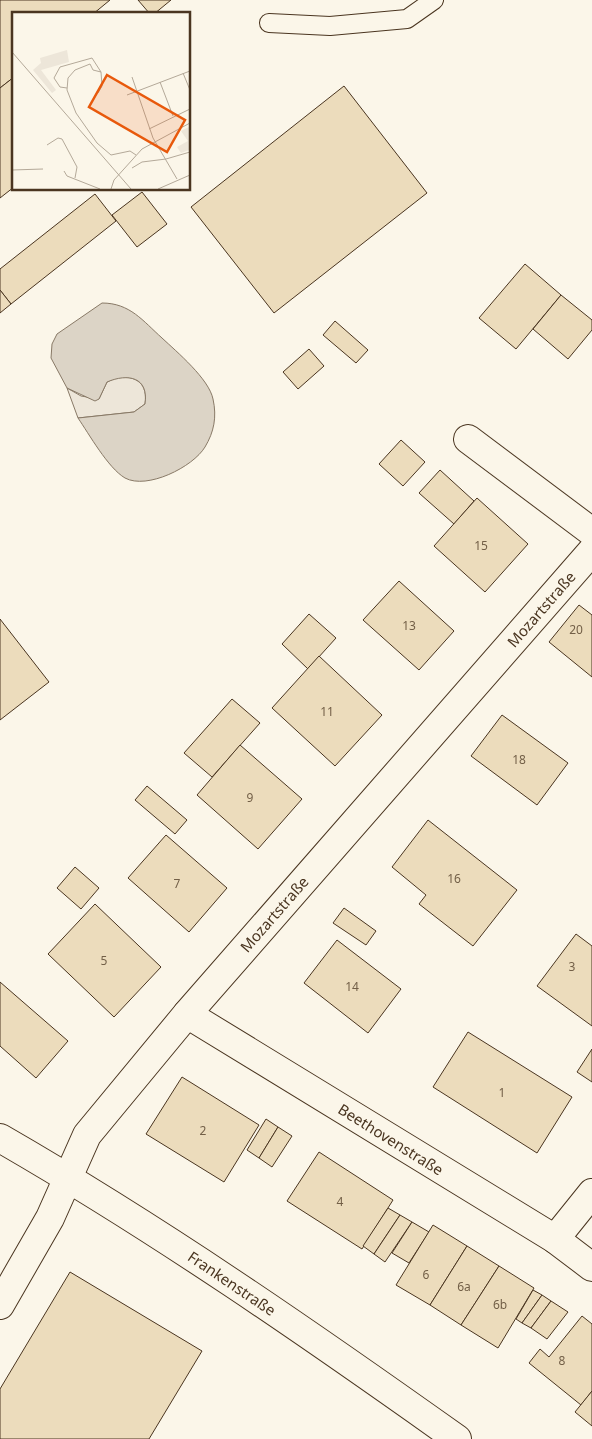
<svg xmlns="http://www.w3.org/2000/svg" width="592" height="1439" viewBox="0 0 592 1439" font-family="'Noto Sans',sans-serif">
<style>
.green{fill:#ede6d9;stroke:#887966}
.water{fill:#dcd4c6;stroke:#887966}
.building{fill:#ecdcbc;stroke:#4a3520}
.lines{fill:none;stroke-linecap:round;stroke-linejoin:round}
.lane-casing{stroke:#4a3520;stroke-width:20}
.street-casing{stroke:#4a3520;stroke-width:30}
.lane{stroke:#fbf6e9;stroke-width:18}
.street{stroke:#fbf6e9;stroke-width:28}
.labels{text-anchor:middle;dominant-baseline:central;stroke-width:4;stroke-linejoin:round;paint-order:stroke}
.number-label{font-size:12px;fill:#725f47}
.street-label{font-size:15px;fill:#4a3520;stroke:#fbf6e9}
.inset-road{fill:none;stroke:#b4a999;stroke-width:1}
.view{fill:#e8590c;fill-opacity:0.15;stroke:#e8590c;stroke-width:2.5}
.inset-edge{fill:none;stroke:#4a3520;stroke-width:2.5}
</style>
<rect width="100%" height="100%" fill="#fbf6e9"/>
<!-- green -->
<path class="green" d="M 118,377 C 137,376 148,384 145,404 L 134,412 L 78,418 L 67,388 L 81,396 L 99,399 L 107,382 Z"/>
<!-- water -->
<path class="water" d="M 102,303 C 130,303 143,321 162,338 C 177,352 209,379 213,399 C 217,417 214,432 205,447 C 193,467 147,490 125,478 C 108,468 89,434 78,418 L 134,412 L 145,404 C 149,377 128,373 107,382 L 99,399 L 95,401 L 67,388 L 51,358 L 52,344 L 57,334 Z"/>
<!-- building -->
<g class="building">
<polygon points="0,0 110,0 93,14 14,14 14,77 0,88"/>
<polygon points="138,0 171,0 154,14 150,14"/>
<polygon points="14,77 14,187 0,198 0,88"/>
<polygon points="344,86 427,193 274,313 191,207"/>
<polygon points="142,192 167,224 137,247 112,215"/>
<polygon points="95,194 116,221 11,304 0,290 0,269"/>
<polygon points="525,264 561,295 516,349 479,318"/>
<polygon points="0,290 11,304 0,313"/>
<polygon points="561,295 592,320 592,330 568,359 533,329"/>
<polygon points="335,321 368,350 356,363 323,335"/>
<polygon points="309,349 324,366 298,389 283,372"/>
<polygon points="401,440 425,462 403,486 379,464"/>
<polygon points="440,470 474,501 454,524 419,493"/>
<polygon points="477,498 528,544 485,592 434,546"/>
<polygon points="399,581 454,631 419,670 363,620"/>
<polygon points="579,605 592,615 592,677 549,642"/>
<polygon points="309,614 336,638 308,669 282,644"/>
<polygon points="0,619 49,682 0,720"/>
<polygon points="319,656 382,715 335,766 272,708"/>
<polygon points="232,699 260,723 212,777 184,753"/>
<polygon points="502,715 568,763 537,805 471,756"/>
<polygon points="240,745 302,799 258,849 197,795"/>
<polygon points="147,786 187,820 175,834 135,800"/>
<polygon points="428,820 517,890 473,946 419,904 426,895 392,867"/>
<polygon points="166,835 227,888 189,932 128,878"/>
<polygon points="75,867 99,888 81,909 57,888"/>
<polygon points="95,904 161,967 114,1017 48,954"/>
<polygon points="344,908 376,931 366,945 333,923"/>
<polygon points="576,934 592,946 592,1026 537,986"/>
<polygon points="337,940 401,989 368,1033 304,983"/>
<polygon points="0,982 68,1041 36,1078 0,1046"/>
<polygon points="468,1032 572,1097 537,1153 433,1087"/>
<polygon points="592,1049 592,1082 577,1072"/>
<polygon points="182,1077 259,1125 224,1182 146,1134"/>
<polygon points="266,1119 278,1127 259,1158 247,1150"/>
<polygon points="278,1127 292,1136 272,1167 259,1158"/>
<polygon points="319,1152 393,1200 362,1249 287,1201"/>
<polygon points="388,1208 400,1215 374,1254 363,1246"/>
<polygon points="400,1215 412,1222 385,1262 374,1254"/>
<polygon points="412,1222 429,1232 409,1263 392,1253"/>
<polygon points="433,1225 467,1246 430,1305 396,1285"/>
<polygon points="467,1246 499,1266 461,1325 430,1305"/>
<polygon points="499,1266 534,1288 498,1348 461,1325"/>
<polygon points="70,1272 202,1351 149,1439 0,1439 0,1389"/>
<polygon points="533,1290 542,1295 522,1323 516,1319"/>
<polygon points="542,1295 551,1301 531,1328 522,1323"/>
<polygon points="551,1301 568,1312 547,1339 531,1328"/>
<polygon points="582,1316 592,1324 592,1391 581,1405 529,1363 540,1349 549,1357"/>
<polygon points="592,1391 592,1426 575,1412"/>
</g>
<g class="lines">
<defs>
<polyline id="lane" points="269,23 330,26 407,19 434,0"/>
<g id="street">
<polyline points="468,439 592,532"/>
<polyline points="187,1014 555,1239 592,1267"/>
<path d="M 0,1138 C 158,1229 308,1333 457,1439"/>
<polyline points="555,1239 592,1193"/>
<polyline points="0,1305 50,1218 87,1135 187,1014 592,551"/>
</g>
</defs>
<!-- lane casing -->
<use href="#lane" class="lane-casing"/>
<!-- street casing -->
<use href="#street" class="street-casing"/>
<!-- lane -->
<use href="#lane" class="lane"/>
<!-- street -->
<use href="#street" class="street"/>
</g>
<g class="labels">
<!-- number labels -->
<g class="number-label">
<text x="481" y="545">15</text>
<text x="409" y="625">13</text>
<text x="576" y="629">20</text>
<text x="327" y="711">11</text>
<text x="519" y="759">18</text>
<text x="250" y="797">9</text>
<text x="454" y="878">16</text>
<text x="177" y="883">7</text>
<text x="104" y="960">5</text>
<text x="572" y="966">3</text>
<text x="352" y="986">14</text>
<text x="502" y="1092">1</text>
<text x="203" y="1130">2</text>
<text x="340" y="1201">4</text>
<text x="426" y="1274">6</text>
<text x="464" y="1286">6a</text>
<text x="500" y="1304">6b</text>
<text x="562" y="1360">8</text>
</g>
<!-- street labels -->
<g class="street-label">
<text transform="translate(541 609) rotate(-49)">Mozartstraße</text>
<text transform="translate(274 914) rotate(-49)">Mozartstraße</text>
<text transform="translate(391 1139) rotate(32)">Beethovenstraße</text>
<text transform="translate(232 1283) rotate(34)">Frankenstraße</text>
</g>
</g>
<!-- overview -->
<g transform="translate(12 12)">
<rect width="178" height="178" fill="#fbf6e9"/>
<path d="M 55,38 L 57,50 L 29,58 L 44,78 L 40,81 L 21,58 L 29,51 L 28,46 ZM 177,115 L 177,138 L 169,141 L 165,135 L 176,129 L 169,119 Z" fill="#ede6d9"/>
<path class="inset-road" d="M 0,40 L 119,177M 171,61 L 178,78M 120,65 L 141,126 L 165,167M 148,70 L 161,104M 55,76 L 48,75 L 42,66 L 48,55 L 80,46 L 89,60M 86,81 L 90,74 L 89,60 L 81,58 L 78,52 L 63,58 L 56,66 L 55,78 L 64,101 L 85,131 L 99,143 L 118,139 L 124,143M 115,83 L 178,59M 137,117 L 178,97M 35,133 L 46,126 L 50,127 L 65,155 L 63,166M 120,156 L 130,150 L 154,147 L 178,140M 0,158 L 31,157M 52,159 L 55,164 L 88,177M 99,177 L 102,168 L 130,137 L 178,111M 146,177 L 178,163"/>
<path class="view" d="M 95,63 L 173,108 L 155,140 L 77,95 Z"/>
<rect width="178" height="178" class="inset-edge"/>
</g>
</svg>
